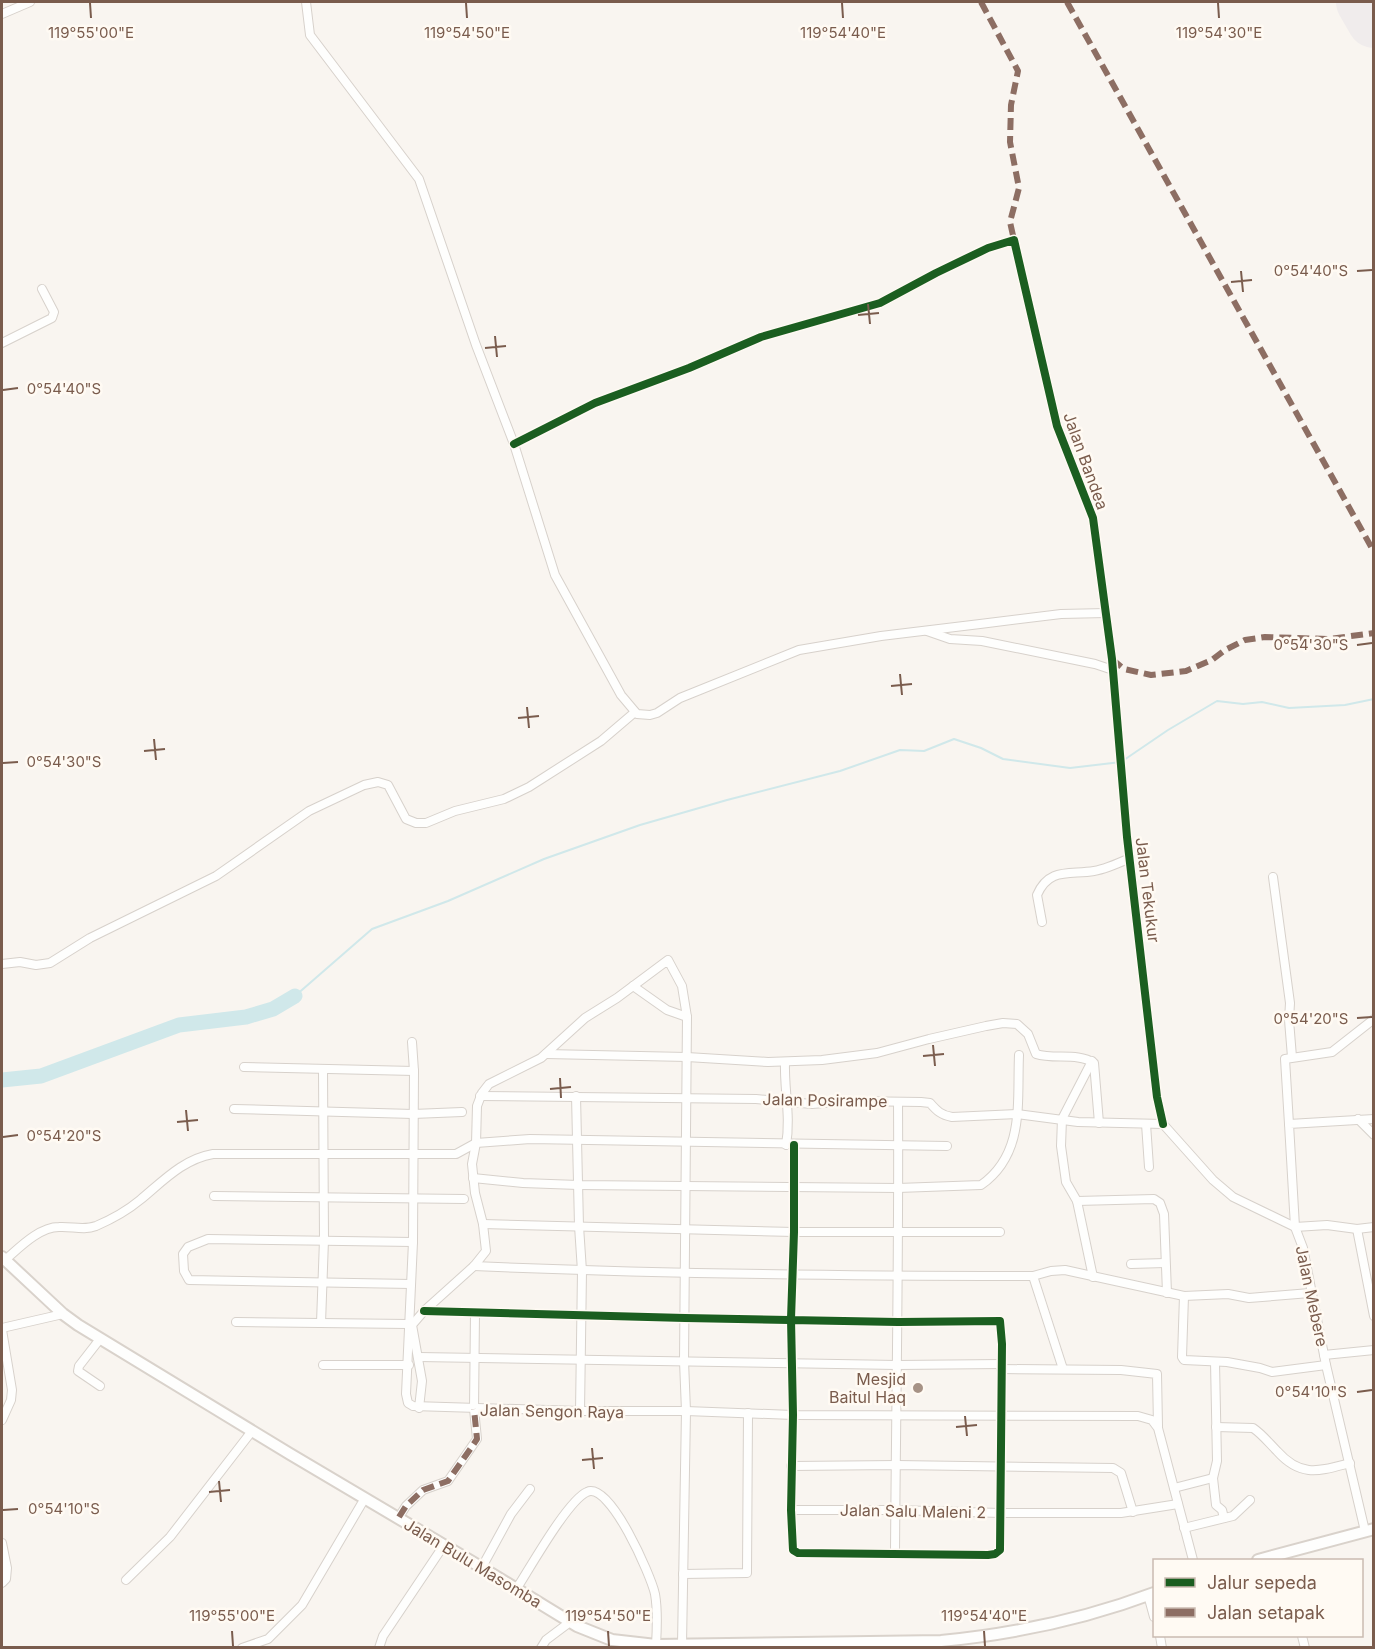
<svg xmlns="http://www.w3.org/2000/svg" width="1375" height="1649" viewBox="0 0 1375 1649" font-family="Inter,sans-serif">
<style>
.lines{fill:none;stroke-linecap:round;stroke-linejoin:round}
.stream{stroke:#d0e8ea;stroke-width:2}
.river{stroke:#d0e8ea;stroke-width:15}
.runway{stroke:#f0ecec;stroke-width:54}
.street-casing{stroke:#d7d1cb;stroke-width:10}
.secondary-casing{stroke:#d9d2cb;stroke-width:14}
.street{stroke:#fefefd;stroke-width:8}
.secondary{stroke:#fefefd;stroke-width:10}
.quiet{stroke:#8d6e63;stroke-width:6;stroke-dasharray:12 6;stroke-linecap:butt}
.cycleway-casing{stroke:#fffaf3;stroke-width:11}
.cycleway{stroke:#1b5e20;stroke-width:8}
.ticks{fill:none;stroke:#7a5c4d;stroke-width:2}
.poi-dot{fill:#a69286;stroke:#fffaf3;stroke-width:2}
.labels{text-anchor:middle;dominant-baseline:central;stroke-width:5;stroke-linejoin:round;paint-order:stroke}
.street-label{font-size:16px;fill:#7a5c4d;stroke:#fffaf3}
.poi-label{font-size:16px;fill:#7a5c4d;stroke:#fffaf3;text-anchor:end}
.ticks-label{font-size:15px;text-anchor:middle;fill:#7a5c4d;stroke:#fffaf3;stroke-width:5;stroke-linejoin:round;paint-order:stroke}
</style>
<rect width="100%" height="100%" fill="#f9f5f0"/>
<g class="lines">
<!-- stream -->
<polyline class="stream" points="295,996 372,929 448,901 544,859 640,825 727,800 840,771 900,750 924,751 954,739 981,748 1003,759 1070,768 1121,762 1168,730 1217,701 1243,704 1262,702 1289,708 1345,705 1374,699"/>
<!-- river -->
<polyline class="river" points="2,1080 41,1076 179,1025 246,1017 273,1009 295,996"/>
<!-- runway -->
<polyline class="runway" points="1363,2 1374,21"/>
<defs>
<g id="street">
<polyline points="306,2 310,35 419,179 476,345 514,444 555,575 621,695 637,714 650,715 657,713 680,698 799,650 881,636 980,624 1061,614 1106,613"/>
<polyline points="2,14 30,2"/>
<polyline points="2,343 52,318 54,312 42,289"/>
<polyline points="514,444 595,403 689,368 761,337 880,303 936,273 988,248 1014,240 1057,426 1093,518 1112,659 1127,837 1157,1097 1163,1124"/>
<polyline points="927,631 950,639 982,641 1095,664 1113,670"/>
<polyline points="1273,877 1290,1003 1289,1020 1292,1057"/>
<path d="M 1042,922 L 1037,895 C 1049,867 1070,875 1094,871 C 1106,869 1119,863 1130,858"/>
<polyline points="2,964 20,962 36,965 50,963 90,938 216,876 309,811 364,785 378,782 388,785 406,819 416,823 426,823 455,811 504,799 529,787 601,741 635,712"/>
<polyline points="633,986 667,1010 687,1017"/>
<polyline points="412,1042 414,1071 413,1242 406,1394 408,1403 413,1406 580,1411 686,1411 793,1415 1138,1416 1152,1420 1158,1428 1193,1560"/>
<path d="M 546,1054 L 687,1057 L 768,1062 L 822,1060 L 877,1053 L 929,1039 L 986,1026 L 1003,1023 L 1017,1024 L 1028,1034 L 1036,1054 C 1054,1060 1077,1052 1094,1063 L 1099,1123"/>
<polyline points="1092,1061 1062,1119 1061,1146 1066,1182 1077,1201 1093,1277"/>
<path d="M 785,1062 C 784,1090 791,1117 786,1145"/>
<polyline points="244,1067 414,1071"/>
<path d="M 480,1096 L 756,1099 L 812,1104 L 850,1101 L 921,1102 L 930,1103 C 937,1111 941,1115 952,1117 L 1017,1114 L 1078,1122 L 1163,1124"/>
<polyline points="576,1096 579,1226 582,1271 580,1411"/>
<polyline points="234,1109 413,1114 462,1112"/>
<polyline points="1358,1119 1374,1135"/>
<polyline points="1374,1119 1289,1124 1295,1227 1327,1225 1357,1229 1374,1227"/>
<polyline points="1146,1124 1149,1167"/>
<polyline points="1163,1124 1213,1180 1233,1197 1295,1227 1303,1248 1326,1365 1365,1531"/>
<polyline points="1289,1124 1285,1059 1332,1052 1374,1019"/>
<path d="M 473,1178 L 523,1183 L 578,1185 L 898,1188 L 981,1185 C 1025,1154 1017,1103 1019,1055"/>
<polyline points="214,1196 464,1199"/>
<polyline points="1077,1201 1154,1199 1160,1203 1164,1214 1167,1293"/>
<polyline points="483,1224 794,1232 1000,1232"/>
<polyline points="1357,1229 1374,1316"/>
<path d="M 5,1260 C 19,1248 39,1227 59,1227 C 72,1226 83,1231 96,1226 C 110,1220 128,1210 140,1200 C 162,1182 183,1159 213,1154 L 456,1154 L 476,1143 L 530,1139 L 947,1146"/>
<polyline points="1131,1264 1165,1263"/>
<path d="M 474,1266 C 660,1274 847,1276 1033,1276 L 1051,1271 L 1065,1270 L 1184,1296 L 1228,1294 L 1249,1298 L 1310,1293"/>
<polyline points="1033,1276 1063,1369"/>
<polyline points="411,1284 189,1280 184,1271 183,1254 188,1247 208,1239 413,1242"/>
<polyline points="1184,1296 1182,1357 1184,1360 1227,1362 1260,1368 1272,1372 1326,1365"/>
<polyline points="424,1311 685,1318 898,1322 1000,1321 1002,1344 1000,1550 995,1554 988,1555 798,1553 793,1550 791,1510 793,1415 791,1319 794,1232 794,1145"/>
<polyline points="236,1322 408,1324"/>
<polyline points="321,1323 324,1240 323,1069"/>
<polyline points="2,1328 63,1314"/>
<polyline points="2,1330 12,1390 11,1400 2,1420"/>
<polyline points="1324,1355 1374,1350"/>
<polyline points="419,1357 897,1365 1002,1364"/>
<polyline points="1215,1362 1217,1461 1213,1478 1216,1505 1222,1510 1224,1518"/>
<polyline points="323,1365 409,1365"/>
<polyline points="1001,1369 1121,1370 1157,1374 1158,1426"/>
<polyline points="100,1386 78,1371 79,1366 100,1339"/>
<polyline points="419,1408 422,1381 412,1325 424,1311 474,1266 486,1251 483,1224 475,1193 472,1164 476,1143 477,1106 482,1093 489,1084 541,1058 585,1018 617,998 668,960 682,986 687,1017 684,1361 686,1411 682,1645"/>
<path d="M 1216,1427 L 1253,1428 C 1262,1434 1269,1443 1277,1451 C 1301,1478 1319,1471 1350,1463"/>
<polyline points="791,1466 897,1465 1113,1468 1121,1473 1133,1512"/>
<polyline points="1174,1488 1213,1478"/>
<polyline points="791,1510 895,1510 1000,1513 1121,1513 1178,1504"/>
<polyline points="399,1517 406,1506 423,1490 448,1481 477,1439 474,1409 475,1313"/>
<polyline points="1184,1528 1233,1516 1250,1500"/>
<polyline points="2,1543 7,1568 6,1579 2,1583"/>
<path d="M 895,1553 C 896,1402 899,1252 898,1102"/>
<polyline points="482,1567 511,1514 530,1489"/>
<polyline points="683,1574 747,1573 748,1413"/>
<polyline points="126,1580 170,1537 252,1431"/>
<path d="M 517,1588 C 530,1568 568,1500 587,1492 C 610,1481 651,1576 655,1594 C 658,1611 657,1629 656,1645"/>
<polyline points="1148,1595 1154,1617"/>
<polyline points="1160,1636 1162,1648"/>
<polyline points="1302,1636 1305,1648"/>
<polyline points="242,1648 268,1639 302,1605 365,1498"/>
<polyline points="379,1648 383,1636 444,1545"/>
<polyline points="541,1648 546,1640 570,1622"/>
</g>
<g id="secondary">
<path d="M 2,1257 L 63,1314 L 78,1325 L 290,1454 L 474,1563 L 577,1626 L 612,1640 L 656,1645 L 941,1641 C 1014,1634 1085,1619 1154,1593"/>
<polyline points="1258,1560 1374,1529"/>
</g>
</defs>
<!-- street casing -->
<use href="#street" class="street-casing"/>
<!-- secondary casing -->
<use href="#secondary" class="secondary-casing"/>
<!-- street -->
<use href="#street" class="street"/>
<!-- secondary -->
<use href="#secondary" class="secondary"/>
<!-- quiet -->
<g class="quiet">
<polyline points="981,2 1018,71 1011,105 1010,142 1019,188 1010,222 1014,240"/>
<polyline points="1067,2 1374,552"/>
<polyline points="1112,659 1124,669 1151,675 1186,671 1212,660 1225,650 1245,640 1265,637 1329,639 1374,633"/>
<polyline points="399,1517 406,1506 423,1490 448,1481 471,1448 477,1439 474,1409"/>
</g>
<defs>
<g id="cycleway">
<polyline points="514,444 595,403 689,368 761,337 880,303 936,273 988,248 1014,240 1057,426 1093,518 1112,659 1127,837 1157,1097 1163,1124"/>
<polyline points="424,1311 685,1318 898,1322 1000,1321 1002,1344 1000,1550 995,1554 988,1555 798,1553 793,1550 791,1510 793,1415 791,1319 794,1232 794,1145"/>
</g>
</defs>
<!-- cycleway casing -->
<use href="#cycleway" class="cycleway-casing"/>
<!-- cycleway -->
<use href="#cycleway" class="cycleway"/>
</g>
<!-- ticks -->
<path class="ticks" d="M 90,3 L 91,18M 466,3 L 467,18M 842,3 L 843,18M 1218,3 L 1219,18M 1241,271 L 1243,292M 1357,271 L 1372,270M 1231,282 L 1252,280M 868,304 L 870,324M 858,315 L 879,313M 495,336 L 497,357M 485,348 L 506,346M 3,390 L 18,388M 1357,645 L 1372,643M 900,674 L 902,695M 891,686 L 912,684M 527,707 L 529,728M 518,718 L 539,716M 154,739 L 156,760M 144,751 L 165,749M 3,763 L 18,762M 1357,1018 L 1372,1017M 933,1045 L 935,1066M 923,1056 L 944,1054M 560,1078 L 561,1098M 550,1089 L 571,1087M 186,1110 L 188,1131M 177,1122 L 198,1120M 3,1137 L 18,1135M 1357,1392 L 1372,1390M 965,1416 L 967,1436M 956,1427 L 977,1425M 592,1448 L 594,1469M 582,1460 L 603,1458M 219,1481 L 221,1502M 209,1492 L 230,1490M 3,1510 L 18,1509M 232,1631 L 233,1646M 608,1631 L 609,1646M 984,1631 L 985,1646"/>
<!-- markers -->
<circle class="poi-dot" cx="918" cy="1388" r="6"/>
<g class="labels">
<!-- street labels -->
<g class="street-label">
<text transform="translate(1086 461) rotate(70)">Jalan Bandea</text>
<text transform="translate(1148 890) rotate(83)">Jalan Tekukur</text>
<text transform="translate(825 1100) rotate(1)">Jalan Posirampe</text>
<text transform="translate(1312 1296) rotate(78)">Jalan Mebere</text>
<text transform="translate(552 1411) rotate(1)">Jalan Sengon Raya</text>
<text transform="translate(913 1511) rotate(1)">Jalan Salu Maleni 2</text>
<text transform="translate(473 1563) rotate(31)">Jalan Bulu Masomba</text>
</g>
<!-- poi labels -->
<g class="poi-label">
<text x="906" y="1379">Mesjid<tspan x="906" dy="18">Baitul Haq</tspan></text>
</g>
</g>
<g class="ticks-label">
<text x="91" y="38">119°55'00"E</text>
<text x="467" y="38">119°54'50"E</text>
<text x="843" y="38">119°54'40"E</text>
<text x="1219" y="38">119°54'30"E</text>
<text x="1311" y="276">0°54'40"S</text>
<text x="64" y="394">0°54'40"S</text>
<text x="1311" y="650">0°54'30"S</text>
<text x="64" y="767">0°54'30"S</text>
<text x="1311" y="1024">0°54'20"S</text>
<text x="64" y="1141">0°54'20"S</text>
<text x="1311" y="1397">0°54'10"S</text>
<text x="64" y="1514">0°54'10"S</text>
<text x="232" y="1621">119°55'00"E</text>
<text x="608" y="1621">119°54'50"E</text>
<text x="984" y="1621">119°54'40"E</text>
</g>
<!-- border -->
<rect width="1375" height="1649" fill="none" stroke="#7a5c4d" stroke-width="6"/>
<!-- legend -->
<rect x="1153" y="1559" width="210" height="78" fill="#fffaf3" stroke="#cabbb1" stroke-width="1.5"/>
<rect x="1165" y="1578" width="30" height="9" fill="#1b5e20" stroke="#cabbb1" stroke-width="1.5"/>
<text x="1207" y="1589" font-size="18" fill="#7a5c4d">Jalur sepeda</text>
<rect x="1165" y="1608" width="30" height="9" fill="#8d6e63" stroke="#cabbb1" stroke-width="1.5"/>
<text x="1207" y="1619" font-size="18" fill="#7a5c4d">Jalan setapak</text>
</svg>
